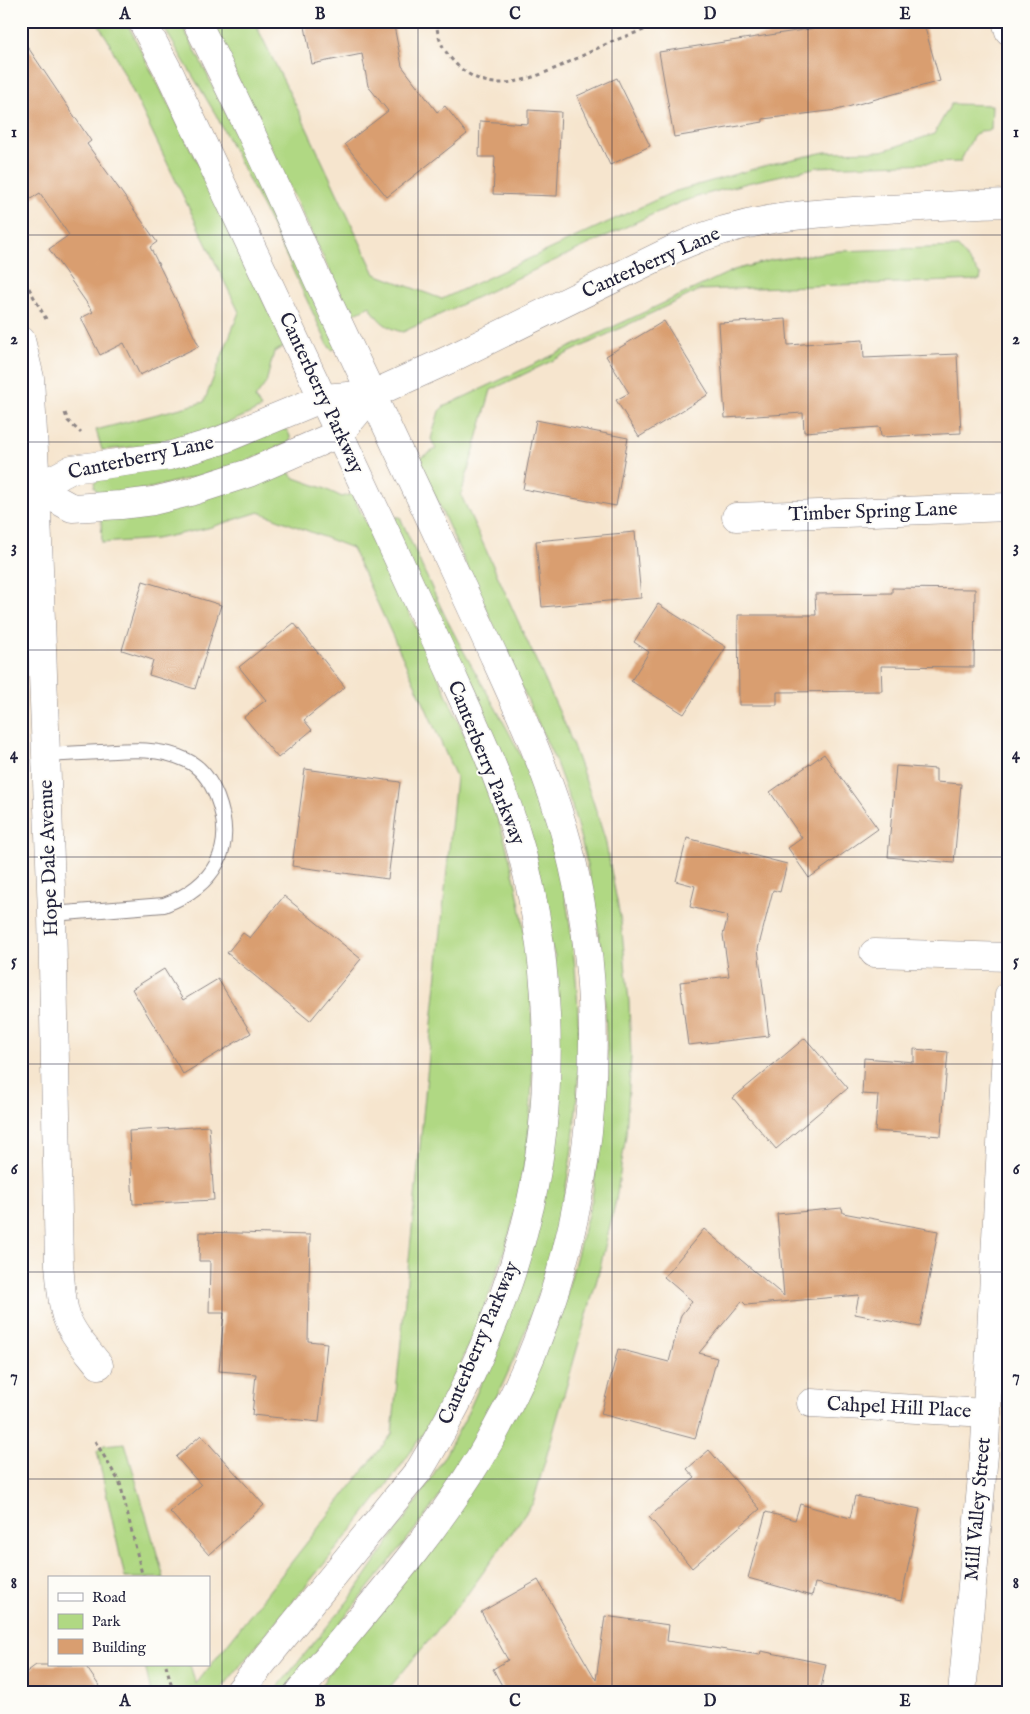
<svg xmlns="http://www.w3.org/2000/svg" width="1030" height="1714" viewBox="0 0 1030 1714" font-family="'IM FELL English',serif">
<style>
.green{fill:#b0d883;stroke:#697d5f}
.building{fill:#d99e70}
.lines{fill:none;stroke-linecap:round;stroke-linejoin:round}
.service-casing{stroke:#8c8484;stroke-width:16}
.minor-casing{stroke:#8c8484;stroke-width:29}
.tertiary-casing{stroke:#8c8484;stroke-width:29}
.path{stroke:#8c8484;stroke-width:3;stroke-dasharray:4 4;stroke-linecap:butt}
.service{stroke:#fff;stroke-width:14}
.minor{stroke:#fff;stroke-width:28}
.tertiary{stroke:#fff;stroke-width:28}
.grid{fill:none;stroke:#22223b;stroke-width:1;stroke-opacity:0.55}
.labels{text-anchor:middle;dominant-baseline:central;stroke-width:4;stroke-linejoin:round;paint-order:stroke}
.street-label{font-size:20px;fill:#22223b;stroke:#fdfcf7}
.neatline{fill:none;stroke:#22223b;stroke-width:2}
.grid-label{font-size:16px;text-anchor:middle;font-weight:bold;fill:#22223b}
</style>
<rect width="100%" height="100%" fill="#fdfcf7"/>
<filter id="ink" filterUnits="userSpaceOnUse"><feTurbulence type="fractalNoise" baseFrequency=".02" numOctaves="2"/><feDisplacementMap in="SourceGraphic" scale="10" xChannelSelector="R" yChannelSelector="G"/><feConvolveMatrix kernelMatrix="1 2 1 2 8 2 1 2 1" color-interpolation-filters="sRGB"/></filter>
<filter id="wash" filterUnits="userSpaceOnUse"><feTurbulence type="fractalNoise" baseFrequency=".0096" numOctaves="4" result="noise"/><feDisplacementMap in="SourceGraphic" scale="20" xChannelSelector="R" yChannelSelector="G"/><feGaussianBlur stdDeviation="1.12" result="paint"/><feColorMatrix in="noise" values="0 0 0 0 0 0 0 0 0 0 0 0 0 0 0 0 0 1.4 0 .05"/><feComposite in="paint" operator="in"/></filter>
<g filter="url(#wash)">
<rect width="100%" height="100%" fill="#f6e5ce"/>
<!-- green -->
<g class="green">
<path d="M 96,21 L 126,21 L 205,177 L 285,346 L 274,352 L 266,383 L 255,398 L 261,408 C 207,435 162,445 102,450 L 96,430 L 204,402 L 239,312 L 108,40 Z"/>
<polygon points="160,21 180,21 202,64 336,343 337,347 333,350 329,347 272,226 216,115"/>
<path d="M 210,21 L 254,21 L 301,116 L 375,274 L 442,299 L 673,192 L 771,164 L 825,152 L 882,151 L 934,134 L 951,104 L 992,105 L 991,130 L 980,131 L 973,137 L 960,162 L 818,167 L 747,183 L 703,195 L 681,202 L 649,216 L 403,332 C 387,329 377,320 370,306 L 351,315 Z"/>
<polygon points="958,247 981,276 980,280 700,290 491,390 461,495 567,729 592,798 605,839 621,922 629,1002 631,1056 626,1135 616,1200 598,1276 533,1503 466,1596 385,1693 316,1693 551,1340 565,1300 592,1199 608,1074 603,965 595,907 585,855 572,806 555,760 418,459 436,449 431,439 439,411 443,407 734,270 772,260 839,251"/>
<polygon points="280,429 287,430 290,436 290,442 233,467 151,488 109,495 98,493 94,487 95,482 102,477"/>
<path d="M 289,471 L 292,477 L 323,488 L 342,497 L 352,494 C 384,558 414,622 443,687 C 466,738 489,788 505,841 C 538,957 542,1101 514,1217 C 504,1256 490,1293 475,1330 C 463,1359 451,1388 435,1414 C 403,1468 363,1516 324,1564 C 288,1607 253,1650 218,1693 L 151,1693 L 145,1665 L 190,1665 L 196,1684 L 392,1434 L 456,777 L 425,706 L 352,548 L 259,512 L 208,528 L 156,539 L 102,543 L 101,519 L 255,484 Z"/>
<path d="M 396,517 L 400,517 C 415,551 430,585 446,618 C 476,678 515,734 539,797 C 557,846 567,897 573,949 C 595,1134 553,1314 455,1472 C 432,1509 405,1543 377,1577 C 346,1615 315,1654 283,1693 L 273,1693 L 352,1596 L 419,1498 L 444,1457 L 464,1421 L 499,1343 L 555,956 L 393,522 Z"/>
<polygon points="125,1443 164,1578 125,1578 97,1451 104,1445"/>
</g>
<g id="blocks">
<!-- building -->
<g class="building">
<polygon points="304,21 393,21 402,66 437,112 445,106 467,134 387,197 345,144 388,111 368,86 362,54 312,64"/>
<polygon points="842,21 923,21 940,81 837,110 763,119 763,122 674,137 659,52 822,27"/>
<polygon points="21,37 91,141 87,144 157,242 150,247 199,346 140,375 124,343 100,355 81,318 93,312 49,249 69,235 40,193 21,205"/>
<polygon points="617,78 650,146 610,165 577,96"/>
<polygon points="528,110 561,112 557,196 493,194 495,157 479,157 480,121 528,124"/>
<polygon points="786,319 788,345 863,340 864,358 957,354 961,433 881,437 880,427 804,432 803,413 725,418 719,323"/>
<polygon points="664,321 709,394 639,437 616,400 629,393 606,356"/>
<polygon points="536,420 628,438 616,506 523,489"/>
<polygon points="635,532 641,598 542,607 536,541"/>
<polygon points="143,581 221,605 195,689 149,675 153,660 122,650"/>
<polygon points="892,588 975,589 974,667 881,666 882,691 777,692 777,705 739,705 738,615 816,615 815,594 892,593"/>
<polygon points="658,604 726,647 684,714 631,681 649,652 634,642"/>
<polygon points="294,623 345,687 304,720 312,730 278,758 244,717 266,700 239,667"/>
<polygon points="824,754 878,829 809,878 788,848 802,838 770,792"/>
<polygon points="896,766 936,769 936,782 961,784 954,863 888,857"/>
<polygon points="305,769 400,782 388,879 292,866"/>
<polygon points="687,838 787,864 780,892 773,890 758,949 769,1036 688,1045 680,982 729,976 723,935 728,916 690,907 695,886 676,881"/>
<polygon points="284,896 361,959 310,1021 227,953 243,933 250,938"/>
<polygon points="164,969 183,1000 218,979 251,1033 183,1074 132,989"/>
<polygon points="805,1038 848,1088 776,1149 733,1098"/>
<polygon points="914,1049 948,1052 941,1136 875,1131 878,1095 862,1094 864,1058 914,1062"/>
<polygon points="209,1126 214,1200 133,1204 129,1131"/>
<polygon points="842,1208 843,1213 938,1231 920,1327 855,1314 859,1295 746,1305 742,1301 699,1353 717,1358 695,1439 601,1414 618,1349 669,1362 681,1315 692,1301 664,1277 704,1229 784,1296 777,1214"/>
<polygon points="200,1232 310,1235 308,1341 327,1343 319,1422 252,1415 256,1374 219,1371 224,1313 209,1313 210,1261 199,1261"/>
<polygon points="201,1435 264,1505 209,1555 170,1512 201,1485 176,1457"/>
<polygon points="709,1450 760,1509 692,1568 649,1517 695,1478 687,1469"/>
<polygon points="855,1496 920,1509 901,1601 815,1583 812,1596 748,1578 766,1512 795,1520 800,1504 850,1518"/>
<polygon points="538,1580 596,1680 605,1616 669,1625 667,1641 760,1655 761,1651 826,1664 820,1693 506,1693 493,1669 508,1660 481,1612"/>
<polygon points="36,1665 85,1665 104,1693 21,1693 21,1676"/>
</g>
</g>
</g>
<g filter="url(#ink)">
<use href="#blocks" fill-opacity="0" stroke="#8c8484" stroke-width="1"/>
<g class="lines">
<defs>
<path id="service" d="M 46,755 C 64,754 82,753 100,752 C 129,750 158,747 186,760 C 201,767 211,782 217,797 C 237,849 214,886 164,905 L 52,914"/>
<g id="minor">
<polyline points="1006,21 1009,31"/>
<path d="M 21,340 L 30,378 L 36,488 L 52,914 L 59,1265 C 61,1282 61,1300 66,1316 C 72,1334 88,1351 99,1365"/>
<path d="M 36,488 L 72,469 L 169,456 L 219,441 L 323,398 L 373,394 L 448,360 L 678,247 C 747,216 812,213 887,209 C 927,207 968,204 1009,203"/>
<polyline points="36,488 72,508 121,505 153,501 190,492 249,473 340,433 373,394"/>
<polyline points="736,517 1009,507"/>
<polyline points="874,953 1009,957"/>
<polyline points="811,1403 987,1413"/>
<polyline points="962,1693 985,1444 1009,995"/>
</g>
<g id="tertiary">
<path d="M 142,21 L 170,74 C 242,228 316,382 388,537 C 409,582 430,628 451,673 C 474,723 498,774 514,826 C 551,944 557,1085 530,1206 C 509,1298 469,1388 420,1469 L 238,1693"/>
<path d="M 196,21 C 240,106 279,193 318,280 C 355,358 392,436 428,514 C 450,561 472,609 494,656 C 522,717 551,780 568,845 C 621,1048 588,1280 479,1459 C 428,1543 360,1617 298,1693"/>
</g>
</defs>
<!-- service casing -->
<use href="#service" class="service-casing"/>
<!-- minor casing -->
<use href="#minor" class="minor-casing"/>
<!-- tertiary casing -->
<use href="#tertiary" class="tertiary-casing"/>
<!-- path -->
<g class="path">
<path d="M 437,21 C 436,37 444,51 454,62 C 466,75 484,84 501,83 C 535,83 581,55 611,42 C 631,34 652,27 673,21"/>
<polyline points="21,274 46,319"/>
<polyline points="65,413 68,421 81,433"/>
<polyline points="95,1441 120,1483 143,1578"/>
<polyline points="166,1665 172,1687 176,1693"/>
</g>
<!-- service -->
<use href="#service" class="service"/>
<!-- minor -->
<use href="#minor" class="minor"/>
<!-- tertiary -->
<use href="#tertiary" class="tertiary"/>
</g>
</g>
<!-- grid -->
<path class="grid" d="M 222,21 L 222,1693M 418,21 L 418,1693M 612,21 L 612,1693M 808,21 L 808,1693M 21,235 L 1009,235M 21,442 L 1009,442M 21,650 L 1009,650M 21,857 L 1009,857M 21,1064 L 1009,1064M 21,1272 L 1009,1272M 21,1479 L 1009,1479"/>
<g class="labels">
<!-- street labels -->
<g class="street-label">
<text transform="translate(651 263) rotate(-24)">Canterberry Lane</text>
<text transform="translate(321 393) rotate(65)">Canterberry Parkway</text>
<text transform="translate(141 458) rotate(-12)">Canterberry Lane</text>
<text transform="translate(873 512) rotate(-2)">Timber Spring Lane</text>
<text transform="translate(486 763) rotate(68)">Canterberry Parkway</text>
<text transform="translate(49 858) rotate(-92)">Hope Dale Avenue</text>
<text transform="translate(479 1343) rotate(-67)">Canterberry Parkway</text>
<text transform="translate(899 1408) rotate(3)">Cahpel Hill Place</text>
<text transform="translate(978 1509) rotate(-85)">Mill Valley Street</text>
</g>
</g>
<!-- margin -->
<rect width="1030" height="1714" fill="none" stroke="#fdfcf7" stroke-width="55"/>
<!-- legend -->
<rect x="48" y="1576" width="162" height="90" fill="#fdfcf7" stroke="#a5a5ac"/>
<rect x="58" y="1593" width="25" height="8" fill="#ffffff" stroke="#a5a5ac"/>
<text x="92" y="1602" font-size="15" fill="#22223b">Road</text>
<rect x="58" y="1614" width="25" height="15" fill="#b0d883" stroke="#a5a5ac"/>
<text x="92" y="1626" font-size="15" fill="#22223b">Park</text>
<rect x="58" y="1639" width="25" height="15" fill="#d99e70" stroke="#a5a5ac"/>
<text x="92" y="1652" font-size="15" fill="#22223b">Building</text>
<rect x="28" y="28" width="974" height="1658" class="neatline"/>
<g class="grid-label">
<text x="125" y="19">A</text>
<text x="320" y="19">B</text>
<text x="515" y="19">C</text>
<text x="710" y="19">D</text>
<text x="905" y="19">E</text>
<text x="14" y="137">1</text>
<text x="1016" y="137">1</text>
<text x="14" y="344">2</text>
<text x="1016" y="344">2</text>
<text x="14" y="552">3</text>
<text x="1016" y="552">3</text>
<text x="14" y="759">4</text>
<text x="1016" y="759">4</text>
<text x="14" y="966">5</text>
<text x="1016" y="966">5</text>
<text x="14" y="1174">6</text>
<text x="1016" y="1174">6</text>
<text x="14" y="1381">7</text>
<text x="1016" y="1381">7</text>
<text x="14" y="1588">8</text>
<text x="1016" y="1588">8</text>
<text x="125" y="1706">A</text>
<text x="320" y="1706">B</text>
<text x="515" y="1706">C</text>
<text x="710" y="1706">D</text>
<text x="905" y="1706">E</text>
</g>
</svg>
